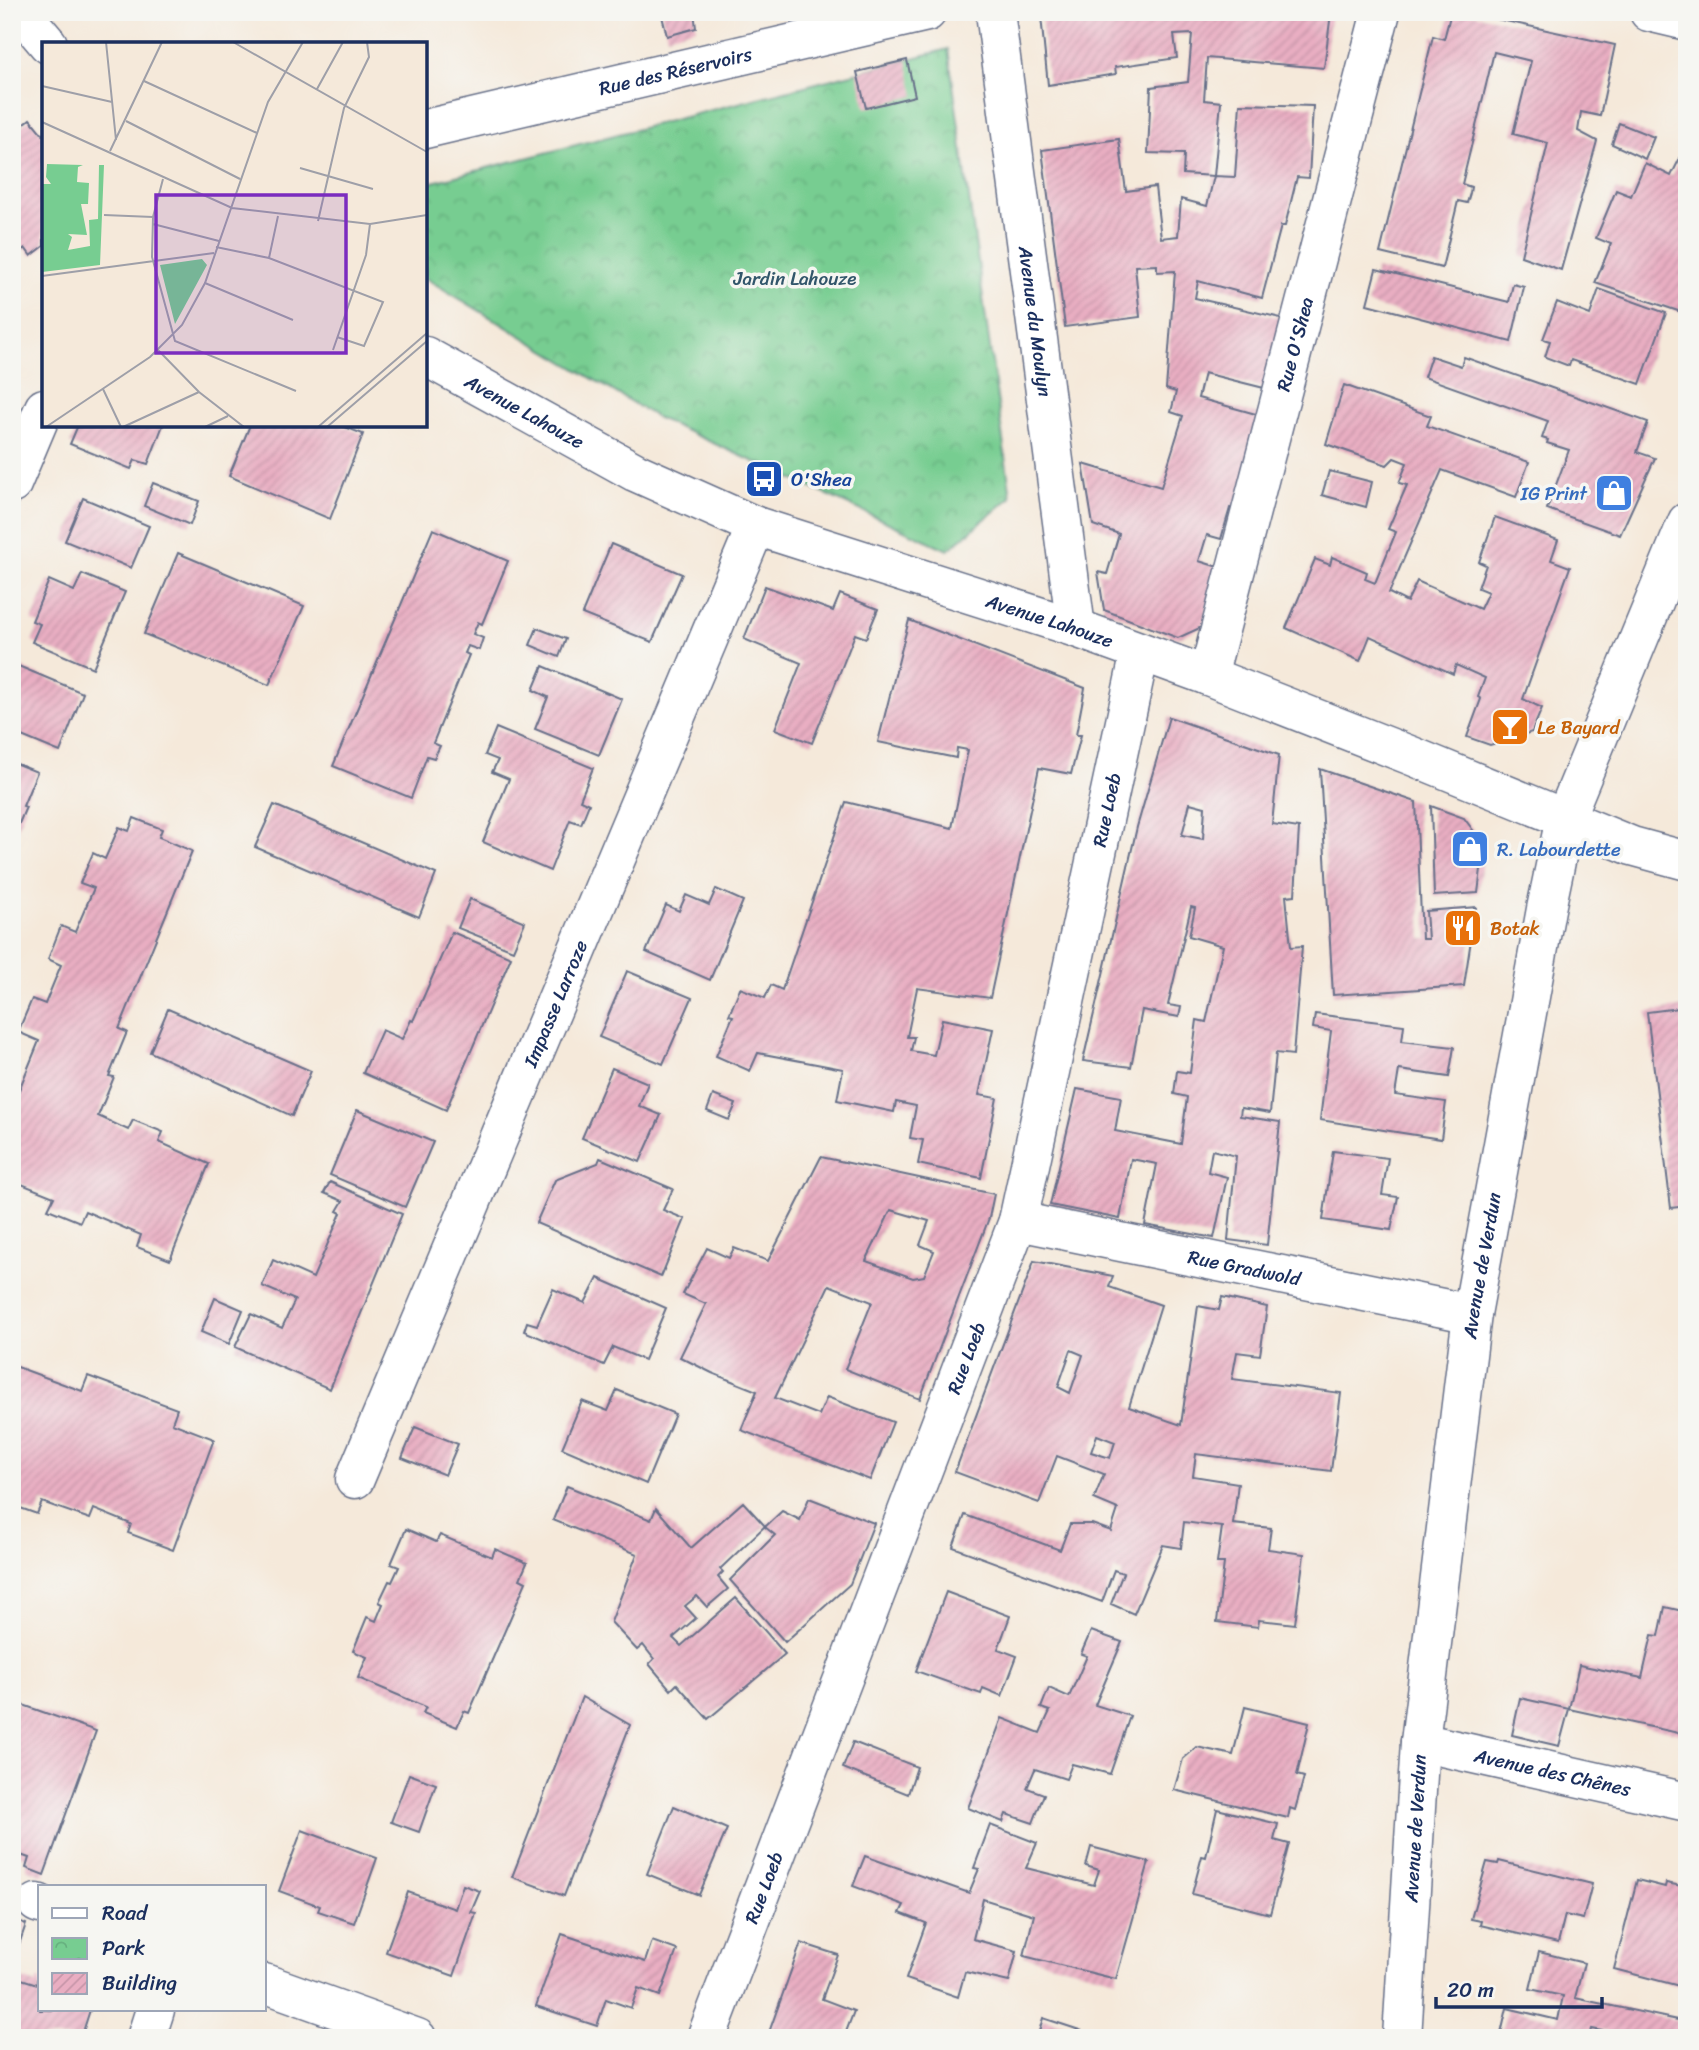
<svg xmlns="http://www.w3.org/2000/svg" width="1699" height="2050" viewBox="0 0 1699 2050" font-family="Sriracha,sans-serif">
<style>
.park{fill:url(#park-crowns);stroke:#497e78;stroke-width:2}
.building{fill:url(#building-hatch);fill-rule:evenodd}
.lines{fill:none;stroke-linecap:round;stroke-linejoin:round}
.minor-casing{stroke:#677089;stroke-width:41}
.major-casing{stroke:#677089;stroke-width:41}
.minor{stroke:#fff;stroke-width:38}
.major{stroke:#fff;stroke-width:38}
.labels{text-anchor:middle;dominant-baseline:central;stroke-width:7;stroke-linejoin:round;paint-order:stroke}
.street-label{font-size:19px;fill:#1b2f5e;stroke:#f6f6f2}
.park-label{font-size:19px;fill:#32566b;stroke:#f6f6f2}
.transit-label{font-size:19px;fill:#164399;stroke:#f6f6f2;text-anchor:start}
.shop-label{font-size:19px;fill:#366cbe;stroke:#f6f6f2;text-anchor:end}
.food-label{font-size:19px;fill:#c56008;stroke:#f6f6f2;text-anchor:start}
.inset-road{fill:none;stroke:#9e9fa8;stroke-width:2}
.view{fill:#7b2cbf;fill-opacity:0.15;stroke:#7b2cbf;stroke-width:3.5}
.inset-edge{fill:none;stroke:#1b2f5e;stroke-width:3.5}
</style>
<defs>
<pattern id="park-crowns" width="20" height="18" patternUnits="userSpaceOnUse" patternTransform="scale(1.75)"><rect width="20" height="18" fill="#77cd91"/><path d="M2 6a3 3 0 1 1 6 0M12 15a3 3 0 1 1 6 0" fill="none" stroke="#66b07f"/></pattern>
<pattern id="building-hatch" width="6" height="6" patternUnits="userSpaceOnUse" patternTransform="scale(1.75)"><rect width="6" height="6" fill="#e9aec2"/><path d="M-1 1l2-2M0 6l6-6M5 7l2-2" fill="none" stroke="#c796a9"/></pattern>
</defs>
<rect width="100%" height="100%" fill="#f6f6f2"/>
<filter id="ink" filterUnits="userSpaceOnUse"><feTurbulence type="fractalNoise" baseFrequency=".0143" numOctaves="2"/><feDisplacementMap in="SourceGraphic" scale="14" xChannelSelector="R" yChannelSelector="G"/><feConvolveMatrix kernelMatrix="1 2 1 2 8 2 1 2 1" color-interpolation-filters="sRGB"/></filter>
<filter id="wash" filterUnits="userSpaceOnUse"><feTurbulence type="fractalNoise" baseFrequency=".00686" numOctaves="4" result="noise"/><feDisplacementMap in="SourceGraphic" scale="28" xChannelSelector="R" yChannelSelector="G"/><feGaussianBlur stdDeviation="1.57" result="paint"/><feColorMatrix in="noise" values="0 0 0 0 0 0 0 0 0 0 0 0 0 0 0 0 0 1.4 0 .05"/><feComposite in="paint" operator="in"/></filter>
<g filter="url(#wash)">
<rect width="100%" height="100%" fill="#f5e9da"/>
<!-- park -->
<polygon class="park" points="948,49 1011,497 948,550 658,418 425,278 425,184"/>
<g id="blocks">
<!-- building -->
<g class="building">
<polygon points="661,12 694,12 696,28 667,36"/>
<polygon points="1074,12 1082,12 1082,19 1109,17 1109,12 1331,13 1324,68 1207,58 1204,100 1221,102 1214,176 1183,174 1184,154 1148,153 1151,87 1188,82 1192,34 1174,35 1177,58 1115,67 1116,74 1048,85 1041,16"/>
<polygon points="1451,12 1465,12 1615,45 1600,116 1581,112 1578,131 1597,141 1561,270 1521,256 1548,143 1513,134 1531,61 1494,52 1462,184 1471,187 1470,193 1467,203 1458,201 1442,268 1380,253 1433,36 1444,39"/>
<polygon points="907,60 915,96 866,108 857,72"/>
<polygon points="1240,104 1313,106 1309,178 1297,177 1285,226 1281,226 1262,298 1198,281 1195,298 1285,319 1268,389 1204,373 1198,398 1263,416 1236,510 1230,508 1221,539 1207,535 1199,561 1218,567 1202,627 1178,638 1104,610 1098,572 1107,574 1119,534 1093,525 1083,464 1161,487 1183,416 1171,412 1176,392 1166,389 1175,271 1157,272 1157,265 1135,266 1140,317 1065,327 1042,150 1119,139 1126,191 1155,187 1161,238 1178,236 1181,199 1207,206 1214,176 1235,177"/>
<polygon points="30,119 44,136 44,246 31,256 25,248 12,258 12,134"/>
<polygon points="1619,123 1654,137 1645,159 1612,144"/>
<polygon points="1687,144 1687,314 1595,283 1611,244 1596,238 1616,190 1631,196 1645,163 1671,176"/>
<polygon points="1376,269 1509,302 1513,284 1524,287 1511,342 1367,304"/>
<polygon points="1599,289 1666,313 1640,384 1571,360 1569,366 1545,357 1550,341 1543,339 1557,302 1590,315"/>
<polygon points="1431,356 1461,366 1464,357 1648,422 1637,452 1655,458 1620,535 1547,509 1569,450 1547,443 1548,440 1542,438 1548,421 1424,377"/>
<polygon points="1344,385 1431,416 1427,426 1529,462 1516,497 1442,470 1389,593 1407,602 1417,581 1480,609 1488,592 1478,588 1486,565 1479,562 1495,517 1558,540 1551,560 1570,567 1523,699 1542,708 1532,732 1490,745 1467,737 1481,699 1478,697 1485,678 1456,665 1453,674 1370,636 1360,661 1286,628 1315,559 1330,565 1332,557 1367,572 1365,579 1375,583 1396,532 1388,529 1407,485 1399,483 1407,463 1394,458 1387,465 1326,444"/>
<polygon points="78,425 163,425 148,464 135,460 131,469 70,444"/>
<polygon points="250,425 340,425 363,434 330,519 229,476"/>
<polygon points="1329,471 1372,482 1366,507 1322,495"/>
<polygon points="153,483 199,501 190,525 144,506"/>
<polygon points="83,498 149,526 131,568 65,541"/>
<polygon points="433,529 508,561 482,624 478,622 473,634 483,638 479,650 468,646 465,653 469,655 433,743 440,746 434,758 427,756 411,798 333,766"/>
<polygon points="611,544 682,574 652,642 582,614"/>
<polygon points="178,553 304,606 269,685 144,634"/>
<polygon points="82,574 125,592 93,668 32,642 40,624 32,621 49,580 74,591"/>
<polygon points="765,586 833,611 840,594 878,609 866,638 855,634 812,743 775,729 801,663 744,639"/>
<polygon points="909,620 1085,688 1076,735 1081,735 1071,774 1039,768 990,998 917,988 907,1037 914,1037 911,1051 934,1055 942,1019 993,1029 979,1095 997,1098 981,1178 918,1164 923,1140 910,1138 916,1106 896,1102 894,1112 837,1100 843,1069 758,1053 750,1071 716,1056 733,1016 729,1015 740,988 765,998 771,985 782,990 846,802 952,828 968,750 957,748 956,758 878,742"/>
<polygon points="537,628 566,639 559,657 530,645"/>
<polygon points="16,665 83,693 60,752 12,732 12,675"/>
<polygon points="543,666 622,699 599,755 535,729 548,697 533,690"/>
<path d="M 1169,717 L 1279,755 L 1272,824 L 1299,828 L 1295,895 L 1286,896 L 1291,947 L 1302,946 L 1293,1055 L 1276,1053 L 1270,1113 L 1241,1108 L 1240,1116 L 1280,1122 L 1267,1245 L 1228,1240 L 1236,1156 L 1212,1150 L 1208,1172 L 1227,1177 L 1214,1238 L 1145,1225 L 1157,1164 L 1131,1159 L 1120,1219 L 1050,1205 L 1077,1089 L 1121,1097 L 1115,1131 L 1181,1144 L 1187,1097 L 1174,1094 L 1177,1071 L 1190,1073 L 1197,1020 L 1206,1022 L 1223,946 L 1189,936 L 1195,908 L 1191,907 L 1168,1005 L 1181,1007 L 1179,1017 L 1142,1010 L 1131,1067 L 1083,1061 L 1137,827 ZM 1190,803 L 1205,807 L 1203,839 L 1182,835 Z"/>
<polygon points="496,728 593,768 580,800 589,804 581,824 570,820 550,871 483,842 509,779 492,772 498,760 485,755"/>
<polygon points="12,762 37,772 23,806 26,807 12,840"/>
<polygon points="1320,769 1416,802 1422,939 1428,939 1426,911 1476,907 1464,986 1333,995"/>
<polygon points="274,805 436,874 419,917 255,847"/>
<polygon points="1431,806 1464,818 1484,845 1478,893 1434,896"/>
<polygon points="134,818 162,829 159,837 192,851 119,1029 127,1032 109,1076 114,1077 98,1116 128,1130 133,1120 163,1132 159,1142 209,1164 170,1260 137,1247 141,1235 85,1211 80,1222 48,1209 54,1197 19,1183 14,1194 12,1193 12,1107 39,1041 18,1032 32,999 45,1004 61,965 48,959 61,926 75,932 94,888 80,883 93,853 105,859 119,827 129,831"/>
<polygon points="716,889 743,901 710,980 646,952 666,905 679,911 686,895 709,905"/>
<polygon points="470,899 525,922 513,950 458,928"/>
<polygon points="452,932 511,957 446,1110 363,1073 382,1030 402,1039 411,1020 413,1021"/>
<polygon points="627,971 692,998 663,1064 599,1037"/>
<polygon points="1687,1007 1687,1206 1671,1208 1647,1012"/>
<polygon points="168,1009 311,1071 292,1116 150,1052"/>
<polygon points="1315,1014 1404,1025 1402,1041 1454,1047 1449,1077 1399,1070 1395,1095 1446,1102 1441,1139 1320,1120 1331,1031 1313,1028"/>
<polygon points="612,1068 648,1083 639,1106 661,1115 640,1162 582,1138"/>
<polygon points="713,1095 736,1104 729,1120 707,1111"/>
<polygon points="357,1110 433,1142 405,1207 330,1175"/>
<polygon points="1333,1151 1388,1158 1382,1195 1398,1197 1391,1230 1323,1220"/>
<path d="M 821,1157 L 994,1194 L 989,1218 L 920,1399 L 845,1369 L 872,1302 L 829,1285 L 775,1398 L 819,1415 L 827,1397 L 893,1422 L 870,1480 L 741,1430 L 757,1391 L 712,1373 L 680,1357 L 706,1304 L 683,1294 L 707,1248 L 729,1258 L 734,1248 L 768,1261 ZM 891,1210 L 929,1221 L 920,1245 L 934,1251 L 924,1276 L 913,1278 L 866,1261 Z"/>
<polygon points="600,1158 673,1189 663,1210 685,1219 661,1277 536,1223 555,1180 598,1163"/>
<polygon points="330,1182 402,1214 330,1389 235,1347 251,1314 282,1328 295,1300 262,1286 273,1260 313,1278 341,1213 337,1211 343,1201 324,1193"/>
<path d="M 1034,1261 L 1113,1276 L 1109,1287 L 1161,1305 L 1129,1407 L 1181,1425 L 1198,1306 L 1219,1310 L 1222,1297 L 1267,1307 L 1260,1355 L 1237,1352 L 1232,1379 L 1341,1393 L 1331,1471 L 1196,1454 L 1193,1476 L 1238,1483 L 1233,1524 L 1271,1528 L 1268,1549 L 1304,1554 L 1295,1624 L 1259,1620 L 1258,1627 L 1217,1622 L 1224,1563 L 1217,1563 L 1222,1527 L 1184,1522 L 1181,1548 L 1163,1545 L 1134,1614 L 1111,1604 L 1123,1573 L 1114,1570 L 1102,1602 L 953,1547 L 965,1515 L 1060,1550 L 1070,1524 L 1092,1524 L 1111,1531 L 1118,1509 L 1094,1499 L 1104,1474 L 1057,1456 L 1039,1503 L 955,1472 ZM 1071,1350 L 1083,1355 L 1070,1393 L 1058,1387 ZM 1097,1435 L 1115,1442 L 1110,1458 L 1091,1452 Z"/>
<polygon points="598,1278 666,1308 644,1360 613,1347 604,1365 524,1331 527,1322 537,1325 553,1289 585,1303"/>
<polygon points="215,1298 243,1310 229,1344 201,1332"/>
<polygon points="12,1365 82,1391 88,1376 177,1409 172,1423 214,1439 173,1550 128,1533 131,1524 94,1509 90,1519 42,1502 37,1514 12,1505"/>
<polygon points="617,1390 675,1414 646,1484 562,1448 582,1401 608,1411"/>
<polygon points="415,1427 458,1444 445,1475 402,1458"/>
<polygon points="567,1486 651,1520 656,1508 691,1548 743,1502 765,1526 720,1569 723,1572 718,1577 728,1589 707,1607 697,1596 685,1606 696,1618 673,1638 681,1646 736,1598 785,1654 708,1719 677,1684 671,1690 649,1664 654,1659 643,1645 637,1650 611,1622 637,1554 553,1520"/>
<polygon points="809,1498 874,1523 850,1584 785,1642 730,1580 775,1535 765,1527 782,1511 800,1520"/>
<polygon points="406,1529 436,1542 440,1535 492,1557 495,1549 527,1563 520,1579 526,1582 469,1713 464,1711 457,1727 423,1713 426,1707 358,1678 367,1657 353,1651 367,1617 376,1621 383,1604 379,1602 389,1581 392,1582 399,1567 391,1564"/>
<polygon points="946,1592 1010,1616 998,1649 1017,1656 1002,1696 983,1688 981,1694 916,1671"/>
<polygon points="1665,1607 1687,1612 1687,1750 1680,1749 1683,1734 1569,1709 1579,1665 1642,1678 1652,1635 1659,1636"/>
<polygon points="1091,1631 1122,1642 1095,1705 1130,1716 1110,1774 1072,1764 1066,1779 1035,1769 1027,1788 1044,1794 1033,1823 1006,1814 1003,1822 968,1808 1002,1718 1040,1733 1050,1711 1041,1708 1049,1688 1069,1697 1087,1656 1081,1654"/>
<polygon points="582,1697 630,1725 564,1896 512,1877"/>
<polygon points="1520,1698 1569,1709 1559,1746 1512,1735"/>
<polygon points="12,1701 96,1731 44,1875 26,1868 29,1858 12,1852"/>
<polygon points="1245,1707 1309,1723 1297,1775 1304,1777 1295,1810 1290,1808 1288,1818 1174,1790 1183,1759 1197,1747 1233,1755"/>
<polygon points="853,1742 917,1767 908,1794 843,1768"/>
<polygon points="409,1774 436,1784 419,1832 391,1822"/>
<polygon points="674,1806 727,1829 699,1895 647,1874"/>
<polygon points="1217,1809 1278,1824 1274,1840 1289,1844 1270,1914 1192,1894 1202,1856 1206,1857"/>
<polygon points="990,1825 1037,1843 1026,1868 1094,1885 1099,1870 1086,1866 1091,1847 1149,1862 1116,1979 1024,1956 1034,1915 983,1899 973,1939 1017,1951 1009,1982 965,1972 958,1997 906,1979 926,1923 900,1913 904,1905 853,1886 865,1856 969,1893 979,1869 974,1868"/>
<polygon points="302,1830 377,1858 354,1923 318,1911 320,1906 279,1891"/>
<polygon points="1499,1861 1592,1884 1583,1919 1565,1915 1558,1943 1480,1925 1481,1921 1471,1919 1487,1862 1498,1864"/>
<polygon points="1637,1880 1665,1887 1666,1883 1687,1887 1687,1988 1614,1969"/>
<polygon points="463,1885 480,1891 471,1912 476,1913 454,1976 386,1952 408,1892 455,1909"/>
<polygon points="12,1918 26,1924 13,1962 12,1962"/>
<polygon points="562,1934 645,1962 652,1941 677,1950 660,1996 638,1988 631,2008 606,1999 597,2026 536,2006"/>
<polygon points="801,1943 838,1955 822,1999 854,2011 846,2032 859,2038 767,2038"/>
<polygon points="1539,1952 1584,1963 1575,1998 1687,2022 1687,2038 1606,2038 1607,2032 1592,2029 1589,2038 1500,2038 1507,2008 1558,2020 1563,1996 1530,1989"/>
<polygon points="12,1976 37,1984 37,1980 40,1980 40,2010 90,2010 81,2038 12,2038"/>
<polygon points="1043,2018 1101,2037 1101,2038 1037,2038"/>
</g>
</g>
</g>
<g filter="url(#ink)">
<use href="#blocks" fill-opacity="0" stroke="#677089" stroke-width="2"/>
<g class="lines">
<defs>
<g id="minor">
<polyline points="21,12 48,44"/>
<path id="s1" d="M 995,12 L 1076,628"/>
<polyline points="1649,12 1687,21"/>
<path id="s2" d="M 425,129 L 927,12"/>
<path id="s3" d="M 425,356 L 635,472 L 756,526 L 1076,628 L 1208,676 L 1412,756 L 1632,846 L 1687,861"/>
<polyline points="12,484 44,408"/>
<path id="s4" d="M 1208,676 L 1381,12"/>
<path id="s5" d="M 1018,1221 L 1472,1314"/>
<path id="s6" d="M 355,1479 L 756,526"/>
<path id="s7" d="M 1420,1742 L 1687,1802"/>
<polyline points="37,1903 40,1904"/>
<polyline points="264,1983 417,2038"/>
<polyline points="146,2038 155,2010"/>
<path id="s8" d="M 706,2038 L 1018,1221 L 1140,652"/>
</g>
<g id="major">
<path id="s9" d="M 1402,2038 L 1420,1742 L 1472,1314 L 1546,909 L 1565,818 L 1687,522"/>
</g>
</defs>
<!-- minor casing -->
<use href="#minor" class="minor-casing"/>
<!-- major casing -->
<use href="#major" class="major-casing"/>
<!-- minor -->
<use href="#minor" class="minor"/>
<!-- major -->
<use href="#major" class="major"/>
</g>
</g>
<!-- icons -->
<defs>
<symbol id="bus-square" viewBox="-11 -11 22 22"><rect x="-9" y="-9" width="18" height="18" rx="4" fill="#1a4fb4" stroke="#f6f6f2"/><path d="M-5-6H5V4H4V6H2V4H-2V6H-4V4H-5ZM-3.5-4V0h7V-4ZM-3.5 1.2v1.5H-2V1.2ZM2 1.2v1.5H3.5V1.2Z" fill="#fff"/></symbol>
<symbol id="shop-square" viewBox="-11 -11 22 22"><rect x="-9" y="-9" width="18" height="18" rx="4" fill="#3f7fe0" stroke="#f6f6f2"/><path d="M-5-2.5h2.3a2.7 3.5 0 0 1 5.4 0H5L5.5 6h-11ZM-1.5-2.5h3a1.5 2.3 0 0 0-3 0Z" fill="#fff"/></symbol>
<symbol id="bar-square" viewBox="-11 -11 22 22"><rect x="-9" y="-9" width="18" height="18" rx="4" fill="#e8710a" stroke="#f6f6f2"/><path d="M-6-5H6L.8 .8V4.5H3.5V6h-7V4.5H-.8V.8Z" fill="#fff"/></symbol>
<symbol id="restaurant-square" viewBox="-11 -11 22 22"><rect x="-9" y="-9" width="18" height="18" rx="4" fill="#e8710a" stroke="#f6f6f2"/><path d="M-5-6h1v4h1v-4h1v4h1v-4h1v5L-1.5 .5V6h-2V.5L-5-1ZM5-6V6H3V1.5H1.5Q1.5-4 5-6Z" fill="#fff"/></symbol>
</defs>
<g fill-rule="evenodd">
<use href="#bus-square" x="742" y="457" width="44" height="44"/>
<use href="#shop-square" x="1592" y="471" width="44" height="44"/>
<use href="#bar-square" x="1488" y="705" width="44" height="44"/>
<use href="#shop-square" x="1448" y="827" width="44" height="44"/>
<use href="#restaurant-square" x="1441" y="906" width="44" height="44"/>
</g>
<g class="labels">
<!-- street labels -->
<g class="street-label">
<text stroke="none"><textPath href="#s2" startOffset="257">Rue des Réservoirs</textPath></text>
<text stroke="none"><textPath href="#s1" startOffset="312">Avenue du Moulyn</textPath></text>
<text stroke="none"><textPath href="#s4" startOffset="343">Rue O'Shea</textPath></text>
<text stroke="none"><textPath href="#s3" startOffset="114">Avenue Lahouze</textPath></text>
<text stroke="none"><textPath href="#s3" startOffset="681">Avenue Lahouze</textPath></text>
<text stroke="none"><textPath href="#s8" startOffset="1295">Rue Loeb</textPath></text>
<text stroke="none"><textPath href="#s6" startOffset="516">Impasse Larroze</textPath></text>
<text stroke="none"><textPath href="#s9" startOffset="777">Avenue de Verdun</textPath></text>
<text stroke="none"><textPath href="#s5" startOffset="231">Rue Gradwold</textPath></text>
<text stroke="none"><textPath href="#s8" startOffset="728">Rue Loeb</textPath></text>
<text stroke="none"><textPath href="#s7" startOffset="136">Avenue des Chênes</textPath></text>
<text stroke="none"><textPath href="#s9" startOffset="210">Avenue de Verdun</textPath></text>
<text stroke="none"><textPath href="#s8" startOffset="161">Rue Loeb</textPath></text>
</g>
<!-- park labels -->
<g class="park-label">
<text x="795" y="278">Jardin Lahouze</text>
</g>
<!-- transit labels -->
<g class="transit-label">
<text x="791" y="479">O'Shea</text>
</g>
<!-- shop labels -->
<g class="shop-label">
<text x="1587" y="493">IG Print</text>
<text x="1497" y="849" text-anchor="start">R. Labourdette</text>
</g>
<!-- food labels -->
<g class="food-label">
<text x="1537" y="727">Le Bayard</text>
<text x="1490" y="928">Botak</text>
</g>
</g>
<!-- overview -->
<g transform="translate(42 42)">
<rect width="385" height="385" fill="#f5e9da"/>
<path d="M 5,122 L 41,123 L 36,125 L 35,140 L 47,141 L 46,162 L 39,162 L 45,193 L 26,192 L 30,195 L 26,208 L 48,204 L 47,178 L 56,177 L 57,123 L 62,123 L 58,223 L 0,230 L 0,142 L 9,142 L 4,135 ZM 160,217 L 165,223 L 133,282 L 118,223 Z" fill="#77cd91"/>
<path class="inset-road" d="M 64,0 L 74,98M 191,0 L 385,110M 102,39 L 215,91M 0,44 L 70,60M 275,47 L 301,0M 84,79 L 198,137M 0,80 L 190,166 L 328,182 L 385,173M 68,109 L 120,0M 258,126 L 331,147M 121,137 L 111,175 L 110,215 L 133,299 L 254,349M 62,173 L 111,175M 276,179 L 302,66 L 327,15 L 325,0M 111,182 L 177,199M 174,205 L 227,216 L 341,260 L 322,304 L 295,295M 227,216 L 236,174M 0,234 L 172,211M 163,241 L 251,278M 116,308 L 157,350 L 202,385M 291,308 L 324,213 L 328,182M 61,347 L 79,385M 4,385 L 108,315 L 140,283 L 163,241 L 226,60 L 261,0M 81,385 L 157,350M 163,385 L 186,374M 276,385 L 385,291M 285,385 L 385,299"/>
<path class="view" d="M 114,153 L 304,153 L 304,311 L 114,311 Z"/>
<rect width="385" height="385" class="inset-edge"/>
</g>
<!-- margin -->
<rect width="1699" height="2050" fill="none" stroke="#f6f6f2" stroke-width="42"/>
<!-- legend -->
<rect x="38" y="1885" width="228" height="126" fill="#f6f6f2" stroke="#9ea6b7" stroke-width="2"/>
<rect x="52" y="1908" width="35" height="10" fill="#ffffff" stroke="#9ea6b7" stroke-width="2"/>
<text x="102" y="1920" font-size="21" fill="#1b2f5e">Road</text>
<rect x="52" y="1938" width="35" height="21" fill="url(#park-crowns)" stroke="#9ea6b7" stroke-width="2"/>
<text x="102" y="1955" font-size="21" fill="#1b2f5e">Park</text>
<rect x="52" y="1973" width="35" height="21" fill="url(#building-hatch)" stroke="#9ea6b7" stroke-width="2"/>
<text x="102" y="1990" font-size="21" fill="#1b2f5e">Building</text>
<!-- scale -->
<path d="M1436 1997v10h166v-10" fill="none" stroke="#1b2f5e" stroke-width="3.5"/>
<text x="1447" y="1997" font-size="21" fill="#1b2f5e" stroke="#f6f6f2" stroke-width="5" paint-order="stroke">20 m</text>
</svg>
